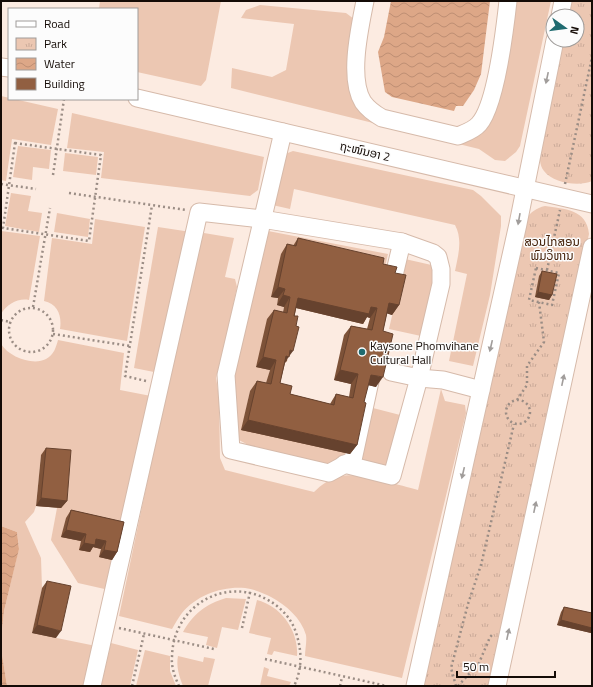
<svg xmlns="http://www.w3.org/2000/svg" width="593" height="687" viewBox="0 0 593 687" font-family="'Titillium Web','Noto Sans Lao',sans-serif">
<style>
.grass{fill:#ecc7b2}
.park{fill:url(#park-tufts)}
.water{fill:url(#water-waves)}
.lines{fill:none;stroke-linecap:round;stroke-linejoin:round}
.minor-casing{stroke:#d6baaa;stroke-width:19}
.path{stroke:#9b8d85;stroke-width:2.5;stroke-dasharray:2 3;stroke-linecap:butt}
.minor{stroke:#fff;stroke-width:17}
.wall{fill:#7d5238;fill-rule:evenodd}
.shaded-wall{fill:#66422e}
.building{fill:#915f41;stroke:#66422e;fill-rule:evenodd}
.oneway{fill:#a19d9b}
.poi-dot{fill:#1f6b70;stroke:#fcfcfc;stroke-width:1.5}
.labels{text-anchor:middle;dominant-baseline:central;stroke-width:3;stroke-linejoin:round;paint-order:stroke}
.street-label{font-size:12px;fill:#140b06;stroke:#fcfcfc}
.park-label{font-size:12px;fill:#442109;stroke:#fcfcfc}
.poi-label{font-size:12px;fill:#140b06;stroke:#fcfcfc;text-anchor:start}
</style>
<defs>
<pattern id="park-tufts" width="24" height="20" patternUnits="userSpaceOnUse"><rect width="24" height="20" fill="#ecc7b2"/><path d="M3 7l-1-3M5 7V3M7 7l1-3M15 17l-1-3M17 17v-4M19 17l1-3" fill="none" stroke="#caaa98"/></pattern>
<pattern id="water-waves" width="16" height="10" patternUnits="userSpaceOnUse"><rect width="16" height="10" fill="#dda787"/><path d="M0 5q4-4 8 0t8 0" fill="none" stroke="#bd8e73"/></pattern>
</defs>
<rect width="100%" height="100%" fill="#fcebe1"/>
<!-- grass -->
<g class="grass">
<polygon points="100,1 221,1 206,80 201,86 137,72 137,9 99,9"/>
<polygon points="514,1 551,1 520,146 516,152 505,161 495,160 479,149 231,88 232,68 272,77 286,70 294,24 241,18 246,10 260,5 346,13 354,19 354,100 466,141 476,137 487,121"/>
<polygon points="1,96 58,109 51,145 12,139 6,181 1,180"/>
<polygon points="72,113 264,157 258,190 250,196 101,178 104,152 67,148"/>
<polygon points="18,146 51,150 49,169 33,167 32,180 13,177"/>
<path d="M 293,151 L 473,190 L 481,196 L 501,216 L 501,226 L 490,295 L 473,366 L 449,361 L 467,274 L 455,271 C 458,256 463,240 455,225 L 294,189 L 290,209 L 268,204 L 285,154 Z"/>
<polygon points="65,153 98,157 96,175 63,171"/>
<polygon points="11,193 31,196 28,211 42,213 39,232 5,226"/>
<polygon points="57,213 90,219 88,237 54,232"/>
<path d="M 95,219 L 145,227 L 127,341 L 60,329 C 62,316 58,304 44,301 L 52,238 L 92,244 Z"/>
<polygon points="158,227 191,232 159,373 134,368"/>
<path d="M 1,231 L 40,236 L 29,300 C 18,298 7,304 1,314 Z"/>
<polygon points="268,231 388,254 383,275 271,296 278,298 277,305 284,307 280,322 256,366 270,370 264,394 250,391 242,429 350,454 328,464 322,465 258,450 237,439 229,378"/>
<path d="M 204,233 L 234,238 L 225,277 L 235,279 L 237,287 L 230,320 L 216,378 L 219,396 L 220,458 L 225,470 L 314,492 C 321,485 330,478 341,476 C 359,472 398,485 418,490 L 441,389 L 445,401 L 465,405 L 466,413 L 402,678 L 305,656 C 305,650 307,641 306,635 C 301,618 286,605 271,597 C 263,593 254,589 245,588 C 222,586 197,595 182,613 C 178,618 175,624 172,629 L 119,616 L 190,279 L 201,237 Z"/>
<polygon points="405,259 436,266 421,336 389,329"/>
<path d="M 58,340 L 124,353 L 120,390 L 151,396 L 109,590 L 78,583 L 51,540 L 57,508 L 41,455 L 36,506 L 34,512 L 25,522 L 41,558 L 42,588 L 32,633 L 96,646 L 88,686 L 7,686 L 1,648 L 1,640 L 4,611 L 19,548 L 17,532 L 1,526 L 1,344 C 9,357 33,366 46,359 C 54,355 56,347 58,340 Z"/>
<polygon points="373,408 404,416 390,471 359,463"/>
<path d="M 226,598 L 246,599 L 238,630 L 222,627 L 217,648 L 206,645 L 208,637 L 183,632 C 194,613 206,604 226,598 Z"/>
<path d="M 257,600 C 281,606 299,631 297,656 L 274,651 L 272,655 L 267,654 L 271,638 L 249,633 Z"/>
<polygon points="111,643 138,650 130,686 101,686"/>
<polygon points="145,650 170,656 170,671 176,686 136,686"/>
<path d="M 178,656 L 203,662 L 204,657 L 215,659 L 208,686 L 183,686 C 179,676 176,666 178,656 Z"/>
<polygon points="264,667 269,669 267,676 291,682 289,686 260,686"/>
</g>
<!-- park -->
<g class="park">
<path d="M 571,1 L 592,1 L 592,181 C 579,187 553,183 544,171 C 539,165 540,157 539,149 L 562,40 L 577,40 L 577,16 L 568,16 Z"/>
<path d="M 545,206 C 564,209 587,209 589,234 L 491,686 L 423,686 L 526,219 C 531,212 536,208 545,206 Z"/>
</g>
<!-- water -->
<g class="water">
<polygon points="391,1 490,1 481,74 474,90 463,106 456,106 454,111 392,97 385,92 378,52 384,37"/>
<polygon points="1,526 17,532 19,549 4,611 1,640"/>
<polygon points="1,648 7,686 1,686"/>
</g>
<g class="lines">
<defs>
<g id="minor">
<path d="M 365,1 C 360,27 348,78 363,102 C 368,109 375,114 382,118 L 458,136 C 465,133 474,130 479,124 C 496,105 505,28 508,1"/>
<polyline points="560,16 563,1"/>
<polyline points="1,67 9,68"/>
<polyline points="137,98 592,204"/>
<polyline points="283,132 226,375 231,450 329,473 353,460 374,363"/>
<polyline points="391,288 402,242"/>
<polyline points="391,372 419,378 443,380 481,390"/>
<polyline points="92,686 199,212 262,219 402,242 433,253 438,257 441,269 441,284 419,378 392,476 344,464"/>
<polyline points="415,686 518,224 555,40"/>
<polyline points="497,686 592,247"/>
</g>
</defs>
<!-- minor casing -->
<use href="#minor" class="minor-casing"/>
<!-- path -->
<g class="path">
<polygon points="15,143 101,155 89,241 3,228"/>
<polyline points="53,175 64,99"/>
<polyline points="1,184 36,189"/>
<polyline points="565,184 592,57"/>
<polyline points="69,193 186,210"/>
<polygon points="536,268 559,273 552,305 529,300"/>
<polyline points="547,270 560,210"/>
<polyline points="33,307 50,208"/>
<circle cx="31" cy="330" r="22"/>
<polyline points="1,320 10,322"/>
<polyline points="53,334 130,346"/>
<polyline points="146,381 125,376 152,205"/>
<polyline points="517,400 527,385 527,366 544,342 539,302"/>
<circle cx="518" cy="412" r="12"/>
<polyline points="119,628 214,649"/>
<polyline points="242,628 250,592"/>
<polyline points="265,659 387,686"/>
<polyline points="132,686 144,634"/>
<path d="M 179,686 C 175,677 171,667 172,657 C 173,601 234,572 277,606 C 287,614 294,624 297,636 C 302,652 302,670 294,686"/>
<polyline points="340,686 342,677"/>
<polyline points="456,686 451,668 468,604 481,565 514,424"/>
<polyline points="458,686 479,663 490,637 493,634"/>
</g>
<!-- minor -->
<use href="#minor" class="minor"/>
</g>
<!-- wall -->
<g class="wall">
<path d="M 298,238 L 383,264 L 395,273 L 399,305 L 392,315 L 387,313 L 383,331 L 376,387 L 368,385 L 364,402 L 357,445 L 350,454 L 241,430 L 250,391 L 257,381 L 266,383 L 270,370 L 256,367 L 267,319 L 274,310 L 283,312 L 284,307 L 277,305 L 278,298 L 271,297 L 281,254 L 287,244 L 293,246 ZM 296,308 L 363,324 L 367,317 L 370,318 L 367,329 L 351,326 L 344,335 L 334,380 L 351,384 L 349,397 L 336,394 L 330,404 L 290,394 L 280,383 L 285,363 L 287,361 Z"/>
<polygon points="542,271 552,295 549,300 535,297 539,276"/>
<polygon points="46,448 67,501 61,508 36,506 41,455"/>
<polygon points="71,510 124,522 117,552 112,560 99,557 101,549 93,547 90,552 79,550 81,541 61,537 66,518"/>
<polygon points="47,581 56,638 32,633 42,588"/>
<polygon points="564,607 592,613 592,631 591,633 557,625 561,612"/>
</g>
<!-- shaded-wall -->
<g class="shaded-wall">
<polygon points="278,287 285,289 278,298 271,297"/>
<polygon points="538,292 552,295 549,300 535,297"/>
<polygon points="283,295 290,297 284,307 277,305"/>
<polygon points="298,298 371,307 377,308 370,318 367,317 363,324 292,307"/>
<polygon points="389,303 399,305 392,315 382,312"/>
<polygon points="290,350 293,351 282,366 279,366"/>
<polygon points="263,357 276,360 270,370 256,367"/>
<polygon points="340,370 358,374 351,384 334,380"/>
<polygon points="371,375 383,377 376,387 364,384"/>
<polygon points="248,420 357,445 350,454 241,430"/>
<polygon points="41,498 67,501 61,508 36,506"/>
<polygon points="66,530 86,534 81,541 61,537"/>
<polygon points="96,539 106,541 101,549 93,547 90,552 79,550 84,543"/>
<polygon points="104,550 117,552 112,560 99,557"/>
<polygon points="561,620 592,628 592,631 591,633 557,625"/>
<polygon points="37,625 61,631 56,638 32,633"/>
</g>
<!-- building -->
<g class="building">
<path d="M 298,238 L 384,258 L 383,264 L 397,267 L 395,273 L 406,275 L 399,305 L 389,303 L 383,331 L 393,334 L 383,377 L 371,375 L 364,402 L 366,403 L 357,445 L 248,420 L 257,381 L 271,384 L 276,360 L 263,357 L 274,310 L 287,313 L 290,297 L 283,295 L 285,289 L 278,287 L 287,244 L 296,246 ZM 298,298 L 369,314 L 371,307 L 377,308 L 372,330 L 351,326 L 340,370 L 358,374 L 353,398 L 336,394 L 334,405 L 290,394 L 292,386 L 280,383 L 286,356 L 289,357 L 290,350 L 293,351 L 299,327 L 296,326 L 298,316 L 294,316 Z"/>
<polygon points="542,271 557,274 552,295 538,292"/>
<polygon points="46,448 71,450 67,501 41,498"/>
<polygon points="71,510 124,522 117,552 104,550 106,541 96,539 95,545 84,543 86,534 66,530"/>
<polygon points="47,581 71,586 61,631 37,625"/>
<polygon points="564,607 592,613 592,628 561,620"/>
</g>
<!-- one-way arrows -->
<defs><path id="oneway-solid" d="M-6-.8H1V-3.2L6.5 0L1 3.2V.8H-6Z"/></defs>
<g class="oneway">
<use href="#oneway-solid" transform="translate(547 78) rotate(102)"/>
<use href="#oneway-solid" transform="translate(519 219) rotate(100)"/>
<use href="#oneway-solid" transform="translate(491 346) rotate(103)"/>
<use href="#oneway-solid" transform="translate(563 380) rotate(-78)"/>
<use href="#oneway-solid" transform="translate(463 473) rotate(103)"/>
<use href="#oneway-solid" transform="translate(535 507) rotate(-78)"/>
<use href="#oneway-solid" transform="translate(508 634) rotate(-78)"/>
</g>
<!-- markers -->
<circle class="poi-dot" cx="362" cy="352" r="4"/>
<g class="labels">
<!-- street labels -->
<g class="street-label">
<text transform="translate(365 151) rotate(13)">ຖະໜົນອາ 2</text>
</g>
<!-- park labels -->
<g class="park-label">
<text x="552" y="241">ສວນໄກສອນ<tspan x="552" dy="14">ພົມວິຫານ</tspan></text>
</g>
<!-- poi labels -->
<g class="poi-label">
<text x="370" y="345">Kaysone Phomvihane<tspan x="370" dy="14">Cultural Hall</tspan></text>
</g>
</g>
<!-- border -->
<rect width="593" height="687" fill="none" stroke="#140b06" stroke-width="4"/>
<!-- legend -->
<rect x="8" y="8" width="130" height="92" fill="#fcfcfc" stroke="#9f9c9a"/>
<rect x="16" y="21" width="20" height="6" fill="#ffffff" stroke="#9f9c9a"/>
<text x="44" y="28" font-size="12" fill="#140b06">Road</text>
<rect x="16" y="38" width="20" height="12" fill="url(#park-tufts)" stroke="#9f9c9a"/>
<text x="44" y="48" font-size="12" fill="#140b06">Park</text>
<rect x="16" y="58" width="20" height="12" fill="url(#water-waves)" stroke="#9f9c9a"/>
<text x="44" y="68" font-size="12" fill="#140b06">Water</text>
<rect x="16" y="78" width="20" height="12" fill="#915f41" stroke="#9f9c9a"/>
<text x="44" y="88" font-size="12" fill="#140b06">Building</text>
<!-- north arrow -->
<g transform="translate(565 28) rotate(104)"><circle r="19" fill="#fcfcfc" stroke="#9f9c9a"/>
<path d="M0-3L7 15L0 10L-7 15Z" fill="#1f6b70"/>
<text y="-6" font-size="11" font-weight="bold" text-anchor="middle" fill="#140b06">N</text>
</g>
<!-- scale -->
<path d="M457 671v6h98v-6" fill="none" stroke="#140b06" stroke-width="2"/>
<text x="463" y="671" font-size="12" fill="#140b06" stroke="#fcfcfc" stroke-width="3" paint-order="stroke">50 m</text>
</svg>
